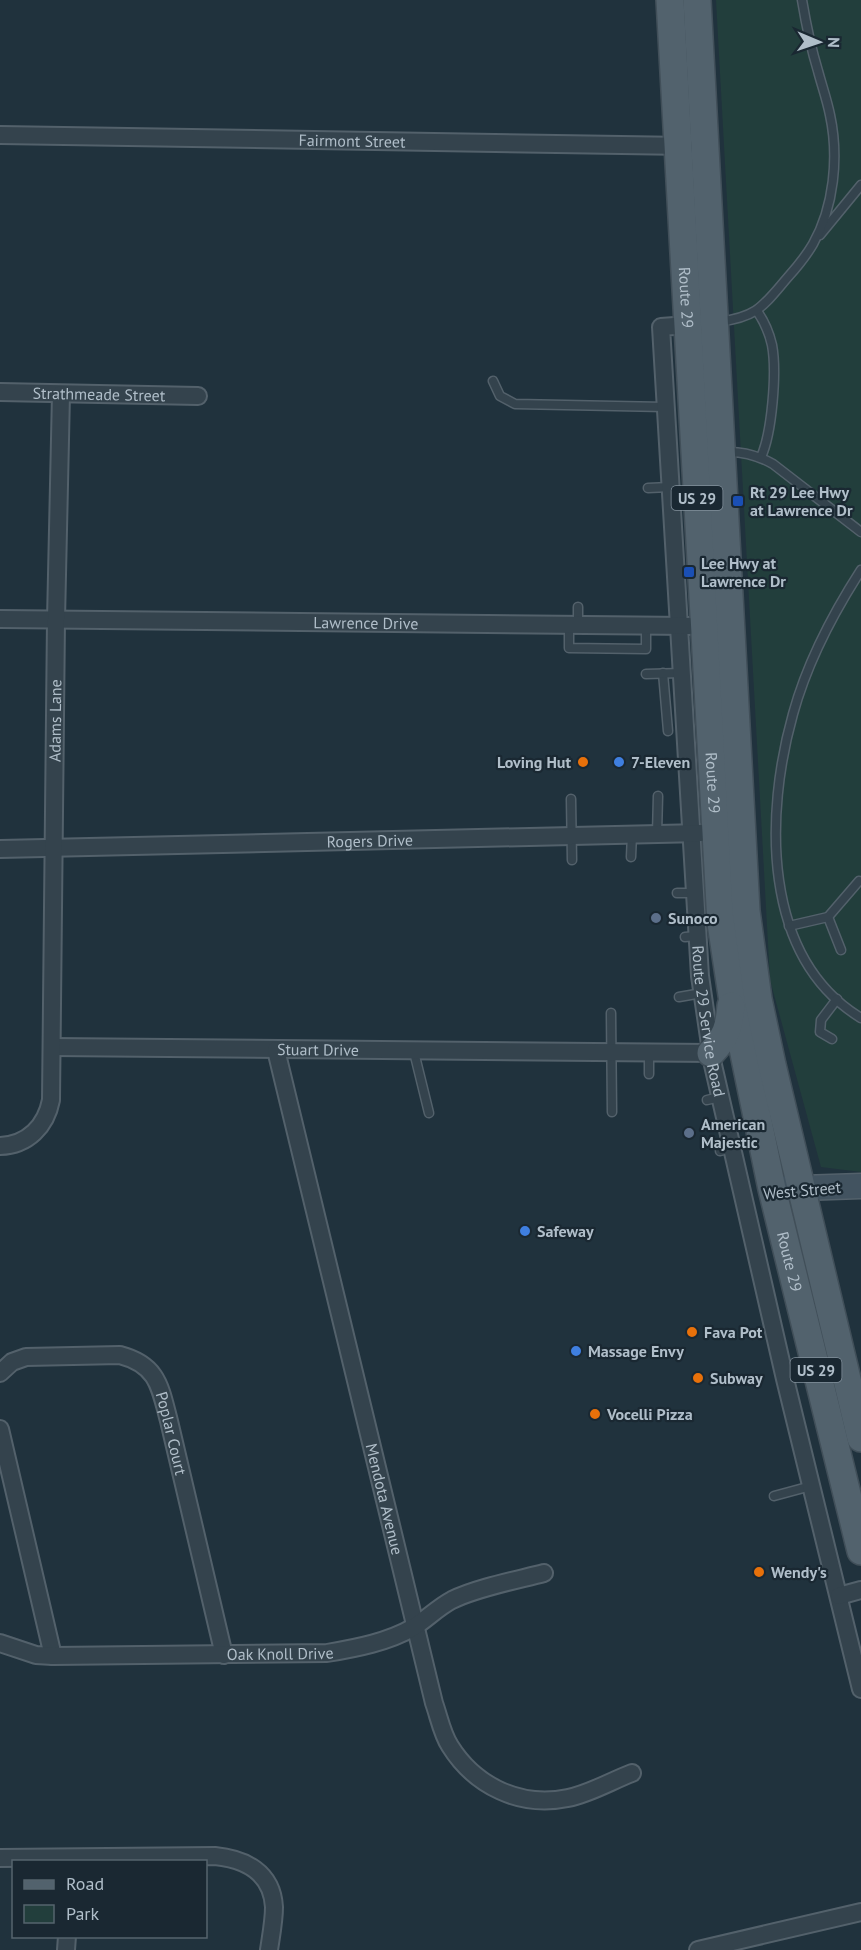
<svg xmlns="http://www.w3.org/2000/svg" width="861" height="1950" viewBox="0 0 861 1950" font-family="'PT Sans',sans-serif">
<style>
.green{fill:#223e3c}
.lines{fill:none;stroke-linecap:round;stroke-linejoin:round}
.lane-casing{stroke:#53616b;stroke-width:11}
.street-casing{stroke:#53616b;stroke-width:20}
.secondary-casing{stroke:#53616b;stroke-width:27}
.primary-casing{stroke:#414f59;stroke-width:30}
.lane{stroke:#34434d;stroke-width:8}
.street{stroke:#34434d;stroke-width:16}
.secondary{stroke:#425360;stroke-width:24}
.primary{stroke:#52626d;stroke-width:27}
.transit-dot{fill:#1a4fb4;stroke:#1a2832;stroke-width:2}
.food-dot{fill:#e8710a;stroke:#1a2832;stroke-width:2}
.shop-dot{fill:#3f7fe0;stroke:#1a2832;stroke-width:2}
.service-dot{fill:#5c6f8a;stroke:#1a2832;stroke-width:2}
.labels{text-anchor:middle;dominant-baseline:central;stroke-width:4.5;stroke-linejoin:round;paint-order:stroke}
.shield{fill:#1a2832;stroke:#83919c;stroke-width:1.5}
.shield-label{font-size:15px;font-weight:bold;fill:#b0bec9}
.street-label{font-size:16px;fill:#b0bec9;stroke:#1a2832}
.poi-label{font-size:16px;font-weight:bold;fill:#b0bec9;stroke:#1a2832;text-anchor:start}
</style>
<rect width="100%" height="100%" fill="#20323d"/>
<!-- green -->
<polygon class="green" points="716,0 861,0 861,1172 821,1167 770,980"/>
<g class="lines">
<defs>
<g id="lane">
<polyline points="820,235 861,185"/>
<path d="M 757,311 C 764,321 769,332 772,345 C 777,372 772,433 761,457"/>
<path d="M 718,322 C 758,317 763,306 788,277 C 797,267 806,256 813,244 C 834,207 839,157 830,115 C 827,100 822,86 818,71 C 811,48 806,24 802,0"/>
<polyline points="493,381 500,396 515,404 665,407"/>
<path d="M 725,452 C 743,451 757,455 773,464 L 861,532"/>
<polyline points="648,488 670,487"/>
<path d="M 861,570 C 832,615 807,663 793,714 C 765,813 761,957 861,1018"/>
<polyline points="569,626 569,648 646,649 646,626"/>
<polyline points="578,626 578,607"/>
<polyline points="663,673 668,731"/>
<polyline points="646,674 682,673"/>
<polyline points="571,799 572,860"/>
<polyline points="657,834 658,796"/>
<polyline points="631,857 632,834"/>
<polyline points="677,893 695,893"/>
<polyline points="828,917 841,950"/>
<polyline points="789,926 828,917 859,881"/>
<polyline points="685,937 697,936"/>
<polyline points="679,997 702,993"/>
<polyline points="611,1013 612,1112"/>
<polyline points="832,1039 820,1032 821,1020 837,999"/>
<polyline points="414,1052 429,1113"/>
<polyline points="649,1074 649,1053"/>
<polyline points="707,1100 720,1097"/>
<polyline points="720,1151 732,1148"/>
<polyline points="774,1496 811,1486"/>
</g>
<g id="street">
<path id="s1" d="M 0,135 L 686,146"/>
<path id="s2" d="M 688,325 L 661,327 L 700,976 L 713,1065 L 785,1379 L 861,1689"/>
<path id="s3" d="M 0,392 L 198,396"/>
<path id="s4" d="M 0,619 L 689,626"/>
<path id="s5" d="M 0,849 L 701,833"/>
<path id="s6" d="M 52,1047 L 711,1053"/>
<path id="s7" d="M 276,1050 L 434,1703 C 439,1717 442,1734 450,1746 C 475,1786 520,1808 568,1798 C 589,1794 611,1781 632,1773"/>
<path id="s8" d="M 0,1146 C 28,1145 46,1126 51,1100 L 56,620 L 61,394"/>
<path id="s9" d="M 0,1373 L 12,1362 L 26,1357 L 120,1355 C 158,1365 160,1387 169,1421 L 224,1655"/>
<polyline points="0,1429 53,1656"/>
<polyline points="839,1596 861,1590"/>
<path id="s10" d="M 0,1643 L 36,1655 L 53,1656 L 327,1653 C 357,1648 388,1642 414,1627 C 427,1619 437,1608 452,1600 C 476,1588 517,1580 544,1573"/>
<path d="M 0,1858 L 215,1856 C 245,1859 272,1872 274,1907 C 274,1921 271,1936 269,1950"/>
<polyline points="66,1950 67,1936"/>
<polyline points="698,1950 861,1912"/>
</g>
<polyline id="secondary" points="772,1189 861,1186"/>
<g id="primary">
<path id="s11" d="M 670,0 L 721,923 L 732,995 L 772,1189 L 861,1551"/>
<polyline points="697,0 746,911 758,999 772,1065 861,1438"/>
<path d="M 711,1053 C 726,1037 729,1028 731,1006"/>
</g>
</defs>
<!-- lane casing -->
<use href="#lane" class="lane-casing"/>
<!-- street casing -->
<use href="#street" class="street-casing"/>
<!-- secondary casing -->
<use href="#secondary" class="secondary-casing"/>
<!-- primary casing -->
<use href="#primary" class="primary-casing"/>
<!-- lane -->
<use href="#lane" class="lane"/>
<!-- street -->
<use href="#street" class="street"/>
<!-- secondary -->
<use href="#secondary" class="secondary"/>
<!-- primary -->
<use href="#primary" class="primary"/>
</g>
<!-- markers -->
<g class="transit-dot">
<rect x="732" y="495" width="12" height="12" rx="3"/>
<rect x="683" y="566" width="12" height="12" rx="3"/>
</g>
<g class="food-dot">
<circle cx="583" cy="762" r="6"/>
<circle cx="692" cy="1332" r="6"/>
<circle cx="698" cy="1378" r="6"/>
<circle cx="595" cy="1414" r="6"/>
<circle cx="759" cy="1572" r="6"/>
</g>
<g class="shop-dot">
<circle cx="619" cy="762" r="6"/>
<circle cx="525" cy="1231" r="6"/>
<circle cx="576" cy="1351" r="6"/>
</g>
<g class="service-dot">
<circle cx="656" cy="918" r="6"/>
<circle cx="689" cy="1133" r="6"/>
</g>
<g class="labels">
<!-- shield labels -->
<g class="shield">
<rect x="671.5" y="486" width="51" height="24" rx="4.5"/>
<rect x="790.5" y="1358" width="51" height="24" rx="4.5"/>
</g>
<g class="shield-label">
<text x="697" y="498">US 29</text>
<text x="816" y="1370">US 29</text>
</g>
<!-- street labels -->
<g class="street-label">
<text stroke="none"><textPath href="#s1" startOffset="352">Fairmont Street</textPath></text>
<text stroke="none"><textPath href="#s11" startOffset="298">Route 29</textPath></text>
<text stroke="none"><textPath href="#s3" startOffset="99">Strathmeade Street</textPath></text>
<text stroke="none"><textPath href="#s4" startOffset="366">Lawrence Drive</textPath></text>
<text stroke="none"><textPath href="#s8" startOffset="454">Adams Lane</textPath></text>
<text stroke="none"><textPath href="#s11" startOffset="784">Route 29</textPath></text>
<text stroke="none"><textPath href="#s5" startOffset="370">Rogers Drive</textPath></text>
<text stroke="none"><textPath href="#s2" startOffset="723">Route 29 Service Road</textPath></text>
<text stroke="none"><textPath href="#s6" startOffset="266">Stuart Drive</textPath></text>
<text transform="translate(802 1190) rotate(-5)">West Street</text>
<text stroke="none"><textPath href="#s11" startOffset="1270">Route 29</textPath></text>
<text stroke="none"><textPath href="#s9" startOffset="226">Poplar Court</textPath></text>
<text stroke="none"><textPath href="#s7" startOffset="462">Mendota Avenue</textPath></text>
<text stroke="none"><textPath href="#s10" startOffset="282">Oak Knoll Drive</textPath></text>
</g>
<!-- poi labels -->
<g class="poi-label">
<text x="750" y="492">Rt 29 Lee Hwy<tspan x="750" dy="18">at Lawrence Dr</tspan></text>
<text x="701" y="563">Lee Hwy at<tspan x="701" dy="18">Lawrence Dr</tspan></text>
<text x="571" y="762" text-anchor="end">Loving Hut</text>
<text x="631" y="762">7-Eleven</text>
<text x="668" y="918">Sunoco</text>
<text x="701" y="1124">American<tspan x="701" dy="18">Majestic</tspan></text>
<text x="537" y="1231">Safeway</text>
<text x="704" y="1332">Fava Pot</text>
<text x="588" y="1351">Massage Envy</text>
<text x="710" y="1378">Subway</text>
<text x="607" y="1414">Vocelli Pizza</text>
<text x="771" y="1572">Wendy's</text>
</g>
</g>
<!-- legend -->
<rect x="12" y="1860" width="195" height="78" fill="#1a2832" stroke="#56646e" stroke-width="1.5"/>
<rect x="24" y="1880" width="30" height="9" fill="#52626d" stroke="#56646e" stroke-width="1.5"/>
<text x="66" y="1890" font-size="18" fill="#b0bec9">Road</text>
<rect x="24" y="1905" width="30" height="18" fill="#223e3c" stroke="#56646e" stroke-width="1.5"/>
<text x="66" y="1920" font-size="18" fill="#b0bec9">Park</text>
<!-- north arrow -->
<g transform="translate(819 42) rotate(92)" stroke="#1a2832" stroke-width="4.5" paint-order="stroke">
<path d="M0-4.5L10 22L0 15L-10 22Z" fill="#b0bec9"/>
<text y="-9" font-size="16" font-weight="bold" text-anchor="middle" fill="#b0bec9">N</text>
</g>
</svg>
